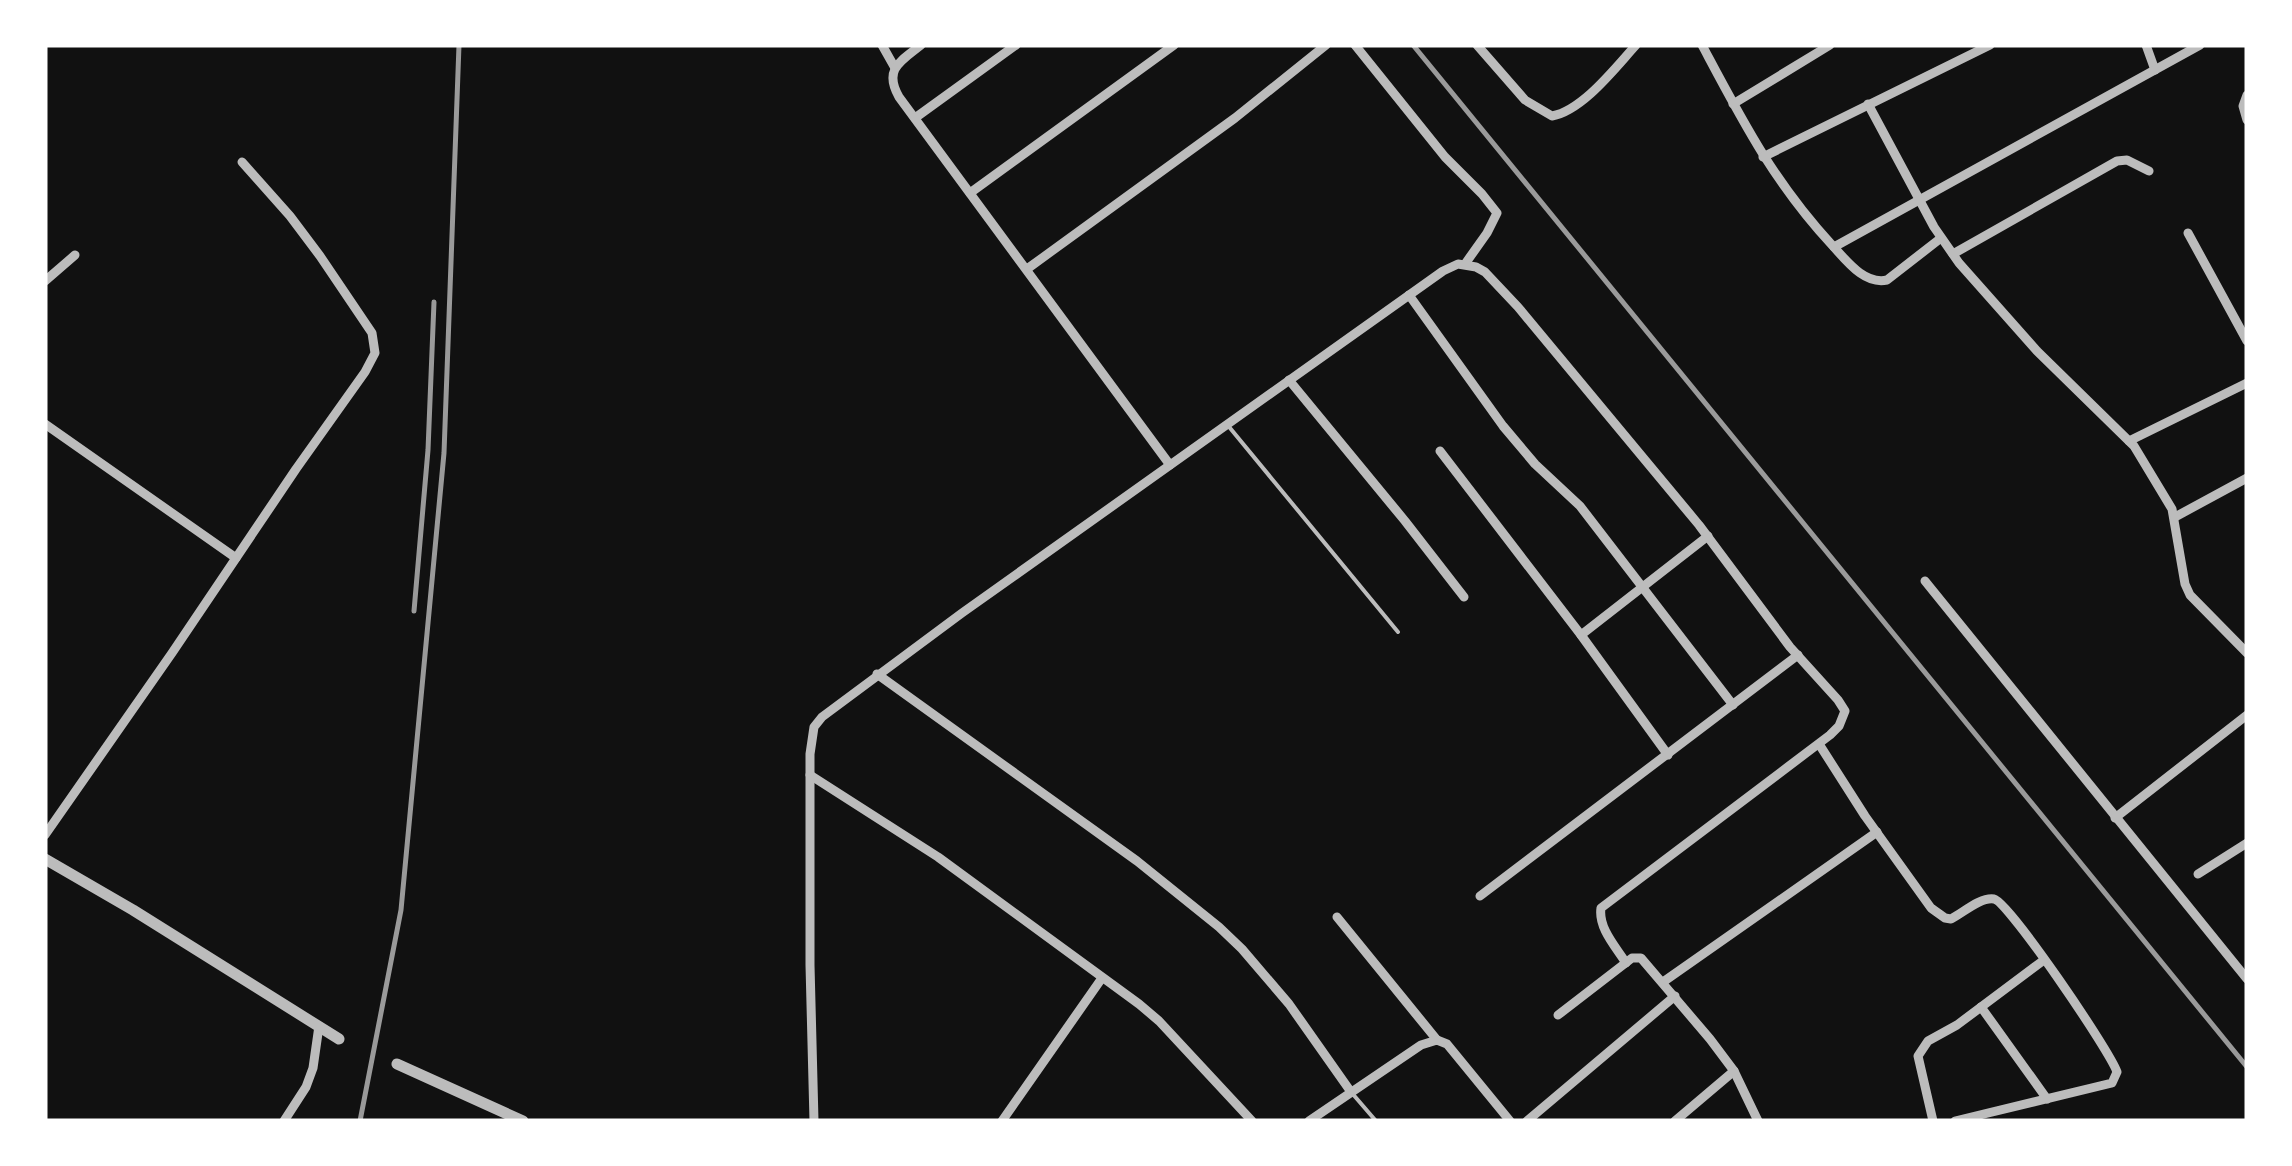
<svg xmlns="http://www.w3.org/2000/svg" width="2292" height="1166" viewBox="0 0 2292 1166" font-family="Commissioner,sans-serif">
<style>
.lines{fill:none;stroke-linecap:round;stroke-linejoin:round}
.service{stroke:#bcbcbc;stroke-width:4}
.minor{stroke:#bcbcbc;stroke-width:9}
.tertiary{stroke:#bcbcbc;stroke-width:11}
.rail{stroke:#9a9a9a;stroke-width:5}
</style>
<rect width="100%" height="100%" fill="#111"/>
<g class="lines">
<!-- service -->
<g class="service">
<polyline points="1230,428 1398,632"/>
<polyline points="1351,1092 1376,1121"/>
</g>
<!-- minor -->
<g class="minor">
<polyline points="882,45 895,68"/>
<path d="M 921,45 C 901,61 883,69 899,97 L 1170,465"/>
<polyline points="1355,45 1445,157 1482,194 1497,213 1487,233 1465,264"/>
<path d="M 1477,45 L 1525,100 L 1552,116 C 1583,110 1615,68 1636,45"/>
<path d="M 1702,45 C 1742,120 1773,181 1832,245 C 1846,260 1864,285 1887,280 L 1941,238"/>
<polyline points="2146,45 2155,70"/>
<polyline points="2247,95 2243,106 2247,120"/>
<polyline points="1733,104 1830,45"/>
<polyline points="1868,104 1934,227 1959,263 2037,351 2134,446 2172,509 2185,584 2190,595 2247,653"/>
<polyline points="915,118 1016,45"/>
<polyline points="1763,157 1990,45"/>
<polyline points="970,193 1174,45"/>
<polyline points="2188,233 2247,341"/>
<polyline points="1834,247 2200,45"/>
<polyline points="1953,254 2117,161 2127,160 2149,171"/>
<polyline points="1027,269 1235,118 1326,45"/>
<polyline points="45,281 75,255"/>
<polyline points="1409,295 1503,426 1535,464 1580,506 1733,705"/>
<polyline points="1289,380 1405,521 1464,597"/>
<polyline points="45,424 236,558"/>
<polyline points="2129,441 2247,383"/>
<polyline points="1440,451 1581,635 1668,755"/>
<polyline points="2175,517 2247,478"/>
<polyline points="1925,581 2247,979"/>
<polyline points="1581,635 1708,536"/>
<polyline points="877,674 1137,861 1219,927 1242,949 1289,1004 1351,1092"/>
<path d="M 1819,744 L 1865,816 L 1931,908 L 1945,918 L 1951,919 C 1963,913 1980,897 1994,899 C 2008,901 2110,1051 2117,1072 L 2112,1083 L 1955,1121"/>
<polyline points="810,775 938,857 1139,1004 1159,1021 1252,1121"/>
<polyline points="2115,818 2247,715"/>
<polyline points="45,835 172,653 296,469 365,372 375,353 372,333 320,256 290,216 242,162"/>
<polyline points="2198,874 2247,843"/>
<polyline points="1480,896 1798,655"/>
<polyline points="1337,917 1437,1040"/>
<polyline points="1663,982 1877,832"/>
<polyline points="1981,1007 2047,1099"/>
<polyline points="1558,1015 1632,958 1641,958 1710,1039 1734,1071 1758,1121"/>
<polyline points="284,1121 306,1087 313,1068 319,1026"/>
<path d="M 814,1121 L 810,965 L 810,754 L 814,727 L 822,717 L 962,613 L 1443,271 L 1458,264 L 1476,267 L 1485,272 L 1518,307 L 1699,525 L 1790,647 L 1838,700 L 1845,711 L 1839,726 L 1830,735 L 1601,908 C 1598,928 1616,947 1626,963"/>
<polyline points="1002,1121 1102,978"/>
<polyline points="1309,1121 1421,1045 1437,1040 1447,1044 1510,1121"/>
<polyline points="1527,1121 1675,996"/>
<polyline points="1675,1121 1734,1071"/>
<polyline points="1933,1121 1918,1056 1928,1041 1957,1025 2044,960"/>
</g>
<!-- tertiary -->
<g class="tertiary">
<polyline points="45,859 133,910 339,1039"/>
<polyline points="397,1064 523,1121"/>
</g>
<!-- rail -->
<g class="rail">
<polyline points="1413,45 2247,1067"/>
<polyline points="414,611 428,450 434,302"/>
<polyline points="360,1121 401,910 444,453 459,45"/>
</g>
</g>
<!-- border -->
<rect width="2292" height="1166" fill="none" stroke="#ffffff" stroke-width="95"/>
</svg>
